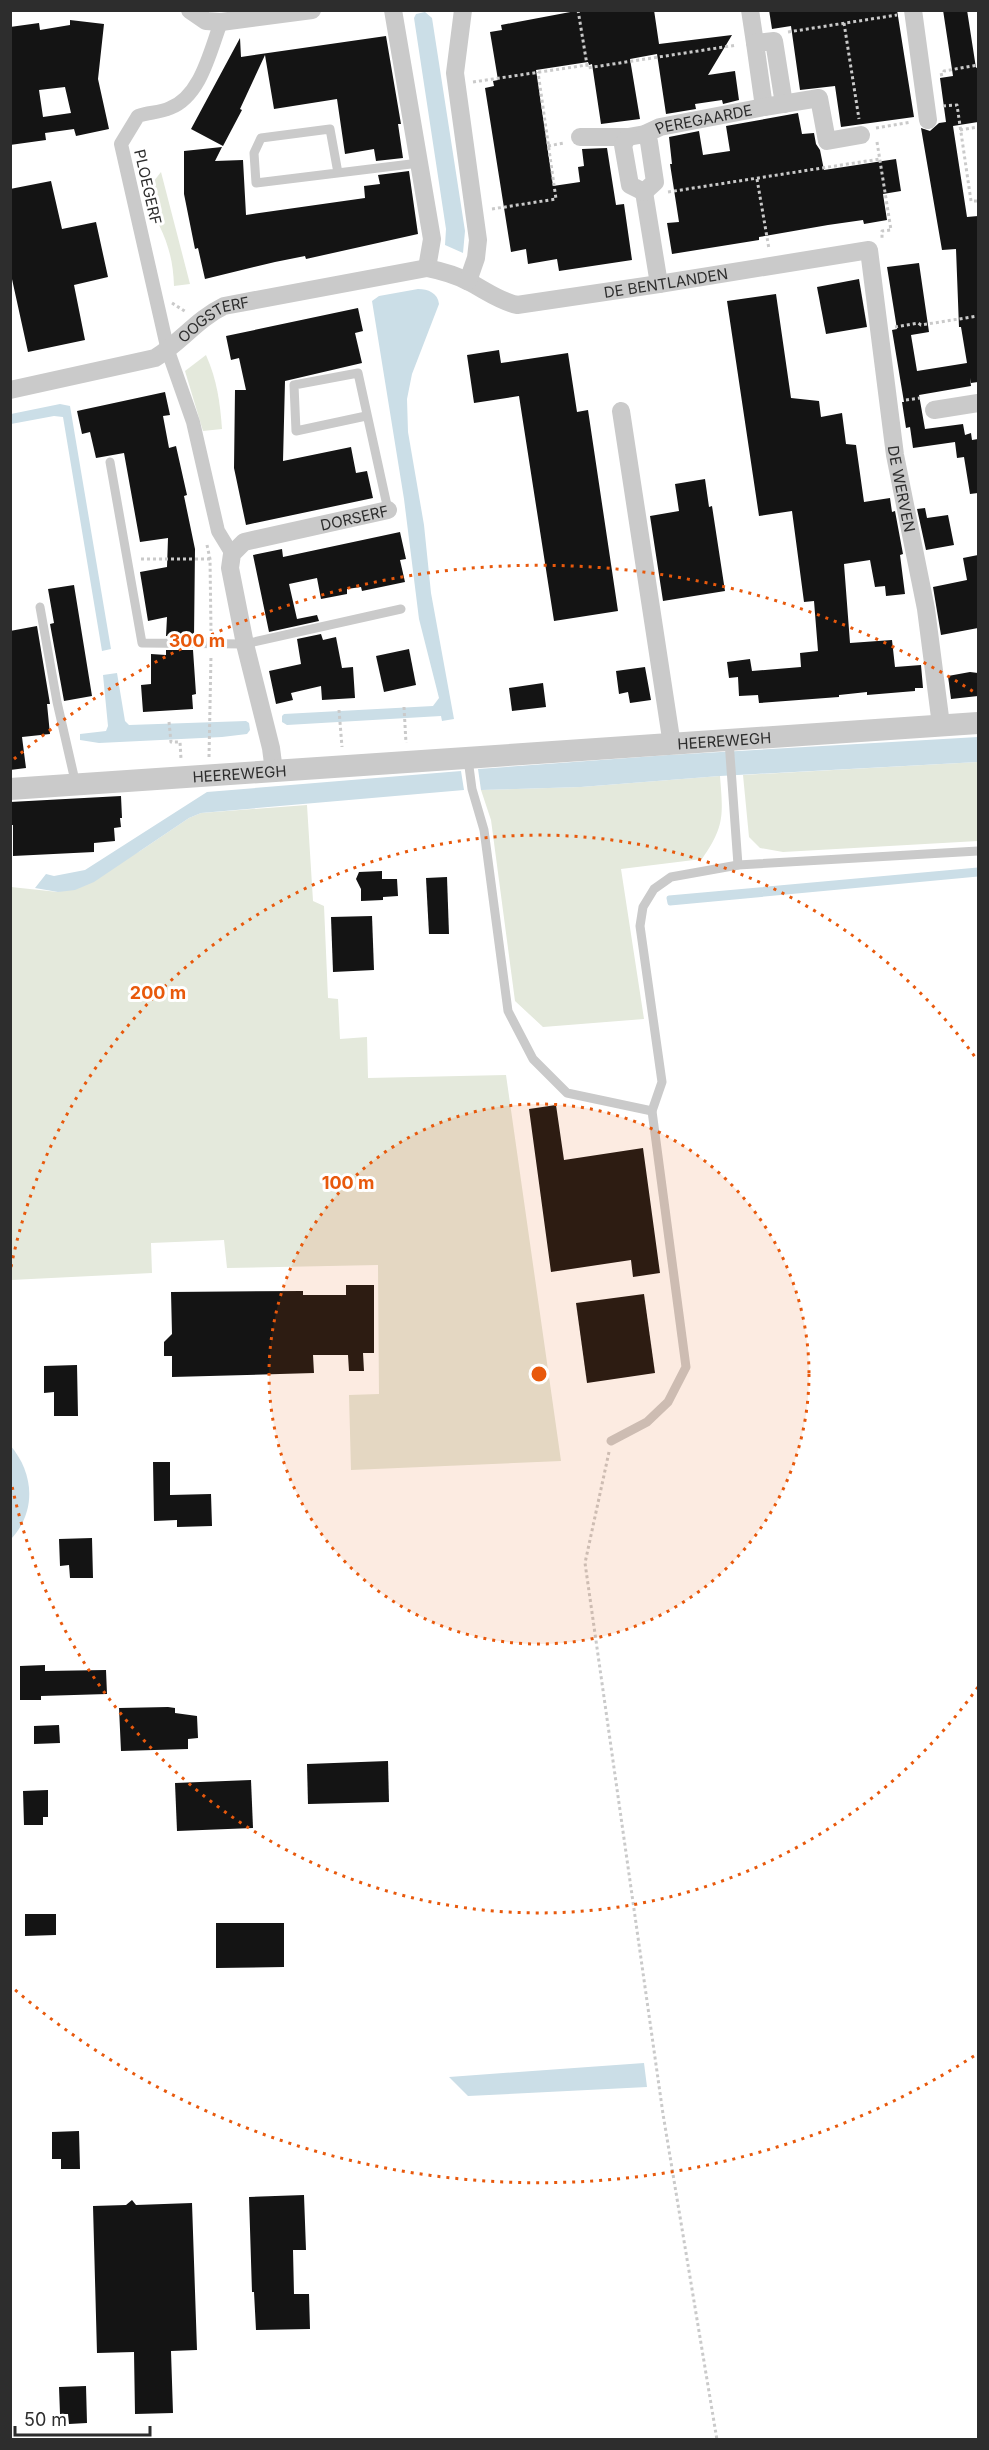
<svg xmlns="http://www.w3.org/2000/svg" width="989" height="2450" viewBox="0 0 989 2450" font-family="Inter,sans-serif">
<style>
.green{fill:#e4e9dc}
.water{fill:#cbdee7}
.lines{fill:none;stroke-linecap:round;stroke-linejoin:round}
.stream{stroke:#cbdee7;stroke-width:5}
.building{fill:#141414;fill-rule:evenodd}
.path{stroke:#cacaca;stroke-width:3;stroke-dasharray:3 3;stroke-linecap:butt}
.service{stroke:#cacaca;stroke-width:9}
.pedestrian{stroke:#cacaca;stroke-width:14}
.minor{stroke:#cacaca;stroke-width:18}
.tertiary{stroke:#cacaca;stroke-width:22}
.ring{fill:none;stroke:#e8590c;stroke-width:3;stroke-dasharray:3 6}
.labels{text-anchor:middle;dominant-baseline:central;stroke-width:6;stroke-linejoin:round;paint-order:stroke}
.street-label{font-size:15px;fill:#2d2d2d;stroke:#fff}
.centre{fill:#e8590c;stroke:#fff;stroke-width:3}
.ring-label{font-size:18px;text-anchor:middle;font-weight:bold;fill:#e8590c;stroke:#fff;stroke-width:6;stroke-linejoin:round;paint-order:stroke}
</style>
<rect width="100%" height="100%" fill="#fff"/>
<!-- green -->
<g class="green">
<path d="M 161,172 L 190,284 L 174,286 C 173,248 161,227 143,195 Z"/>
<path d="M 206,355 C 217,380 220,402 222,429 L 203,431 L 185,371 Z"/>
<polygon points="978,762 978,841 783,852 760,848 749,837 743,775"/>
<path d="M 720,776 C 723,815 725,826 702,859 L 621,869 L 644,1019 L 543,1027 L 515,1001 L 491,820 L 481,790 L 581,787 Z"/>
<polygon points="307,805 313,901 324,906 328,998 338,999 340,1039 367,1037 368,1078 506,1075 561,1461 351,1470 349,1395 379,1394 378,1265 227,1268 224,1240 151,1243 152,1273 11,1280 11,887 58,892 140,851 189,818 201,813"/>
</g>
<!-- water -->
<g class="water">
<polygon points="425,12 432,18 465,231 463,253 445,245 446,229 414,18 416,14"/>
<path d="M 418,289 C 428,289 438,293 439,304 L 412,374 L 407,399 L 408,432 L 424,525 L 431,593 L 454,719 L 442,721 L 441,716 L 287,725 L 282,722 L 282,716 L 284,714 L 433,706 L 439,698 L 419,619 L 404,499 L 372,301 L 379,296 Z"/>
<polygon points="60,404 70,406 111,649 102,651 63,417 54,416 11,424 11,414"/>
<polygon points="117,673 125,721 129,725 246,721 249,723 250,730 247,734 222,737 99,743 80,740 80,734 106,731 108,726 103,675"/>
<polygon points="978,737 978,762 720,776 581,787 481,790 478,769 669,755"/>
<polygon points="461,771 464,790 201,813 189,818 94,882 75,890 58,892 35,888 46,874 54,876 85,870 207,792"/>
<path d="M 10,1445 C 34,1473 37,1511 11,1539 Z"/>
<polygon points="644,2063 647,2087 468,2096 449,2077"/>
</g>
<g class="lines">
<!-- stream -->
<polyline class="stream" points="978,870 669,898 670,903 978,874"/>
</g>
<!-- building -->
<g class="building">
<polygon points="581,10 654,10 659,44 732,35 708,75 735,71 739,100 723,104 722,100 695,104 696,109 666,114 657,54 630,59 640,119 601,124 592,64 589,65 588,62 536,70 553,186 580,182 578,167 584,166 582,149 607,148 616,205 624,204 632,260 559,271 557,259 528,264 526,249 511,252 485,88 494,86 493,81 498,80 490,32 502,30 501,25"/>
<polygon points="769,10 897,10 914,117 841,127 835,86 800,90 791,26 772,29"/>
<polygon points="943,10 967,10 976,68 978,67 978,122 953,126 967,217 978,216 978,382 971,383 970,378 971,386 919,395 925,429 963,424 965,435 971,433 972,440 978,439 978,493 970,494 964,457 957,458 955,442 913,448 910,427 906,428 902,402 904,402 892,330 897,329 887,267 919,263 929,332 911,335 917,371 967,363 961,327 959,327 956,249 942,250 921,128 930,131 939,123 946,122 940,78 953,76"/>
<path d="M 70,20 L 104,24 L 98,79 L 109,129 L 76,136 L 74,129 L 45,133 L 46,140 L 10,145 L 10,27 L 39,23 L 40,30 L 70,25 ZM 65,87 L 71,113 L 43,117 L 39,90 Z"/>
<polygon points="386,36 401,124 398,124 403,158 376,161 374,149 345,154 337,99 274,109 265,55 240,109 242,110 223,146 191,129 240,38 241,57"/>
<polygon points="798,113 802,134 814,133 816,144 820,150 824,170 896,159 901,191 883,194 887,220 864,224 863,220 828,225 759,237 759,240 672,254 667,223 679,222 670,164 672,164 669,137 699,131 703,155 730,151 726,126"/>
<polygon points="222,147 215,161 243,160 246,215 365,198 364,186 380,184 378,175 409,171 418,234 306,259 305,256 275,262 205,279 198,248 195,249 184,194 184,151"/>
<polygon points="51,181 62,229 96,222 108,277 74,285 85,340 28,352 10,270 10,189"/>
<polygon points="859,279 867,327 826,334 817,287"/>
<polygon points="776,294 791,398 819,401 821,417 842,413 846,444 856,445 864,502 890,498 892,512 895,511 903,554 900,555 905,594 886,596 885,586 875,587 870,560 844,564 850,643 892,640 895,667 921,665 923,688 915,688 915,691 867,695 867,692 839,695 839,697 759,703 758,695 739,696 738,677 729,678 727,662 750,659 752,671 801,667 800,653 818,651 814,601 804,602 792,511 759,516 727,301"/>
<polygon points="358,308 363,331 355,333 362,363 285,381 283,461 351,447 356,473 367,471 373,498 246,525 234,468 235,390 246,390 239,358 231,360 226,336"/>
<polygon points="499,350 501,363 568,353 577,412 588,410 618,611 554,621 519,396 474,403 467,355"/>
<polygon points="165,392 170,415 163,416 169,448 176,446 187,495 184,496 195,549 194,637 166,636 167,617 148,621 140,572 167,567 168,538 140,542 124,453 96,458 90,432 82,434 77,411"/>
<polygon points="705,479 709,507 712,506 725,591 663,601 650,516 679,511 675,484"/>
<polygon points="925,508 927,518 948,515 954,545 926,550 917,509"/>
<polygon points="400,532 406,559 400,560 405,582 362,591 361,587 347,589 347,594 321,599 317,578 289,584 297,619 317,615 319,621 269,632 253,555 282,549 283,557"/>
<polygon points="978,555 978,628 941,635 933,587 967,580 963,558"/>
<polygon points="74,585 92,696 64,701 50,624 54,623 48,589"/>
<polygon points="37,626 50,704 47,704 50,734 22,737 26,768 10,770 10,631"/>
<polygon points="321,634 323,640 336,637 342,668 353,667 355,698 322,700 321,686 291,693 293,700 276,704 269,671 301,664 297,639"/>
<polygon points="409,649 416,685 384,692 376,656"/>
<polygon points="166,650 193,650 196,694 192,695 193,709 143,712 141,685 151,684 151,654 166,655"/>
<polygon points="645,667 651,700 630,703 628,692 619,694 616,671"/>
<polygon points="970,672 978,673 978,696 951,699 948,676"/>
<polygon points="543,683 546,707 512,711 509,688"/>
<polygon points="121,796 122,818 120,818 121,827 114,828 115,841 94,843 94,852 13,856 13,825 10,825 10,802"/>
<polygon points="382,871 382,879 397,879 398,896 383,897 383,900 361,901 361,889 356,879 359,872"/>
<polygon points="447,877 449,934 429,934 426,878"/>
<polygon points="372,916 374,970 333,972 331,917"/>
<polygon points="556,1105 564,1160 643,1148 660,1273 633,1277 631,1260 551,1272 529,1109"/>
<polygon points="346,1285 374,1285 374,1353 363,1353 364,1371 349,1371 348,1355 313,1355 314,1373 172,1377 172,1356 164,1356 164,1342 172,1334 171,1292 303,1291 303,1295 346,1295"/>
<polygon points="644,1294 655,1373 587,1383 576,1303"/>
<polygon points="77,1365 78,1416 54,1416 54,1392 44,1393 44,1366"/>
<polygon points="153,1462 170,1462 170,1495 211,1494 212,1526 177,1527 177,1520 154,1521"/>
<polygon points="92,1538 93,1578 70,1578 69,1565 60,1566 59,1539"/>
<polygon points="45,1665 45,1671 106,1670 107,1694 41,1696 41,1700 20,1700 20,1666"/>
<polygon points="168,1707 175,1708 175,1713 197,1716 198,1738 188,1739 188,1749 121,1751 119,1708"/>
<polygon points="59,1725 60,1743 34,1744 34,1726"/>
<polygon points="388,1761 389,1802 308,1804 307,1764"/>
<polygon points="251,1780 253,1828 177,1831 175,1783"/>
<polygon points="48,1790 48,1817 43,1817 43,1825 24,1825 23,1791"/>
<polygon points="25,1914 56,1914 56,1935 25,1936"/>
<polygon points="216,1923 284,1923 284,1967 216,1968"/>
<polygon points="79,2131 80,2169 61,2169 61,2159 52,2159 52,2132"/>
<polygon points="304,2195 306,2250 293,2250 294,2294 309,2294 310,2329 256,2330 254,2292 252,2292 249,2197"/>
<polygon points="132,2200 136,2205 192,2203 197,2350 171,2351 173,2413 135,2414 134,2352 97,2353 93,2206 126,2205"/>
<polygon points="86,2386 87,2423 69,2424 68,2414 60,2414 59,2387"/>
</g>
<g class="lines">
<!-- path -->
<g class="path">
<polyline points="578,10 587,65"/>
<polyline points="844,23 859,119"/>
<polyline points="788,32 897,15"/>
<polyline points="940,75 944,74 944,71 978,65"/>
<polyline points="473,82 587,65 587,68 737,45"/>
<polyline points="943,106 957,105 971,201 978,201"/>
<polyline points="876,128 911,122"/>
<polyline points="960,130 978,127"/>
<polyline points="877,142 891,230 882,231 882,238"/>
<polyline points="548,146 564,143"/>
<polyline points="757,179 769,249"/>
<polyline points="668,192 880,159"/>
<polyline points="492,209 556,199 538,72"/>
<polyline points="172,303 186,312"/>
<polyline points="895,327 918,323 921,325 978,316"/>
<polyline points="906,400 920,398"/>
<polyline points="207,545 210,559 211,631"/>
<polyline points="141,559 212,559"/>
<polyline points="404,707 406,743"/>
<polyline points="339,710 342,747"/>
<polyline points="169,722 171,742 180,742 181,759"/>
<polyline points="209,757 211,655"/>
<polyline points="609,1452 585,1563 663,2114 717,2440"/>
</g>
<!-- service -->
<g class="service">
<polyline points="338,173 330,129 261,138 254,153 256,183 419,163"/>
<polyline points="366,416 296,431 294,385 358,373 388,510"/>
<polyline points="110,462 142,643 245,644 401,609"/>
<polyline points="40,607 57,702 76,785"/>
<polyline points="729,741 738,865"/>
<polyline points="468,759 472,789 484,830 508,1011 533,1059 567,1093 652,1111"/>
<polyline points="611,1441 647,1422 668,1402 686,1367 652,1111 662,1082 640,926 643,907 654,889 671,877 738,865 978,851"/>
</g>
<!-- pedestrian -->
<path class="pedestrian" d="M 221,22 C 210,51 201,96 170,108 C 159,113 149,112 138,116 L 121,144 L 168,351 L 193,422 L 218,531 L 232,554"/>
<!-- minor -->
<g class="minor">
<polyline points="190,10 206,21 221,22 312,10"/>
<path id="s1" d="M 393,10 L 432,239 L 427,268 C 442,271 456,275 469,282 C 485,290 499,301 517,305 L 659,284 L 869,250 L 895,455 L 926,609 L 941,725"/>
<polyline points="463,10 455,73 478,240 476,258 468,281"/>
<polyline points="750,10 755,43"/>
<polyline points="913,10 928,120"/>
<polyline points="764,107 755,43 774,41 784,104"/>
<polyline points="580,137 628,137"/>
<path id="s2" d="M 644,192 L 630,185 L 623,145 L 628,137 L 645,134 L 660,127 L 764,107 L 819,98 L 827,141 L 861,135"/>
<polyline points="644,192 659,284"/>
<polyline points="644,192 655,182 649,142 645,134"/>
<path id="s3" d="M 10,390 L 155,358 C 180,343 197,319 224,306 L 427,268"/>
<polyline points="934,410 978,403"/>
<polyline points="621,411 672,745"/>
<path id="s4" d="M 274,771 L 271,748 L 245,644 L 230,568 L 232,554 L 244,542 L 388,510"/>
</g>
<!-- tertiary -->
<path class="tertiary" id="s5" d="M 10,789 L 978,723"/>
</g>
<!-- distance rings -->
<circle cx="539" cy="1374" r="270" fill="#e8590c" fill-opacity=".12"/>
<g class="ring">
<circle cx="539" cy="1374" r="270"/>
<path d="M978 1687A539 539 0 0 1 11 1481M11 1267A539 539 0 0 1 978 1061"/>
<path d="M974 2056A809 809 0 0 1 14 1989M14 759A809 809 0 0 1 974 692"/>
</g>
<g class="labels">
<!-- street labels -->
<g class="street-label">
<text stroke="none"><textPath href="#s2" startOffset="144">PEREGAARDE</textPath></text>
<text transform="translate(148 187) rotate(77)">PLOEGERF</text>
<text stroke="none"><textPath href="#s1" startOffset="510">DE BENTLANDEN</textPath></text>
<text stroke="none"><textPath href="#s3" startOffset="220">OOGSTERF</textPath></text>
<text stroke="none"><textPath href="#s1" startOffset="957">DE WERVEN</textPath></text>
<text stroke="none"><textPath href="#s4" startOffset="352">DORSERF</textPath></text>
<text stroke="none"><textPath href="#s5" startOffset="716">HEEREWEGH</textPath></text>
<text stroke="none"><textPath href="#s5" startOffset="230">HEEREWEGH</textPath></text>
</g>
</g>
<circle cx="539" cy="1374" r="9" class="centre"/>
<g class="ring-label">
<text x="197" y="647">300 m</text>
<text x="158" y="999">200 m</text>
<text x="348" y="1189">100 m</text>
</g>
<!-- border -->
<rect width="989" height="2450" fill="none" stroke="#2d2d2d" stroke-width="24"/>
<!-- scale -->
<path d="M15 2426v9h135v-9" fill="none" stroke="#2d2d2d" stroke-width="3"/>
<text x="24" y="2426" font-size="18" fill="#2d2d2d" stroke="#ffffff" stroke-width="4.5" paint-order="stroke">50 m</text>
</svg>
